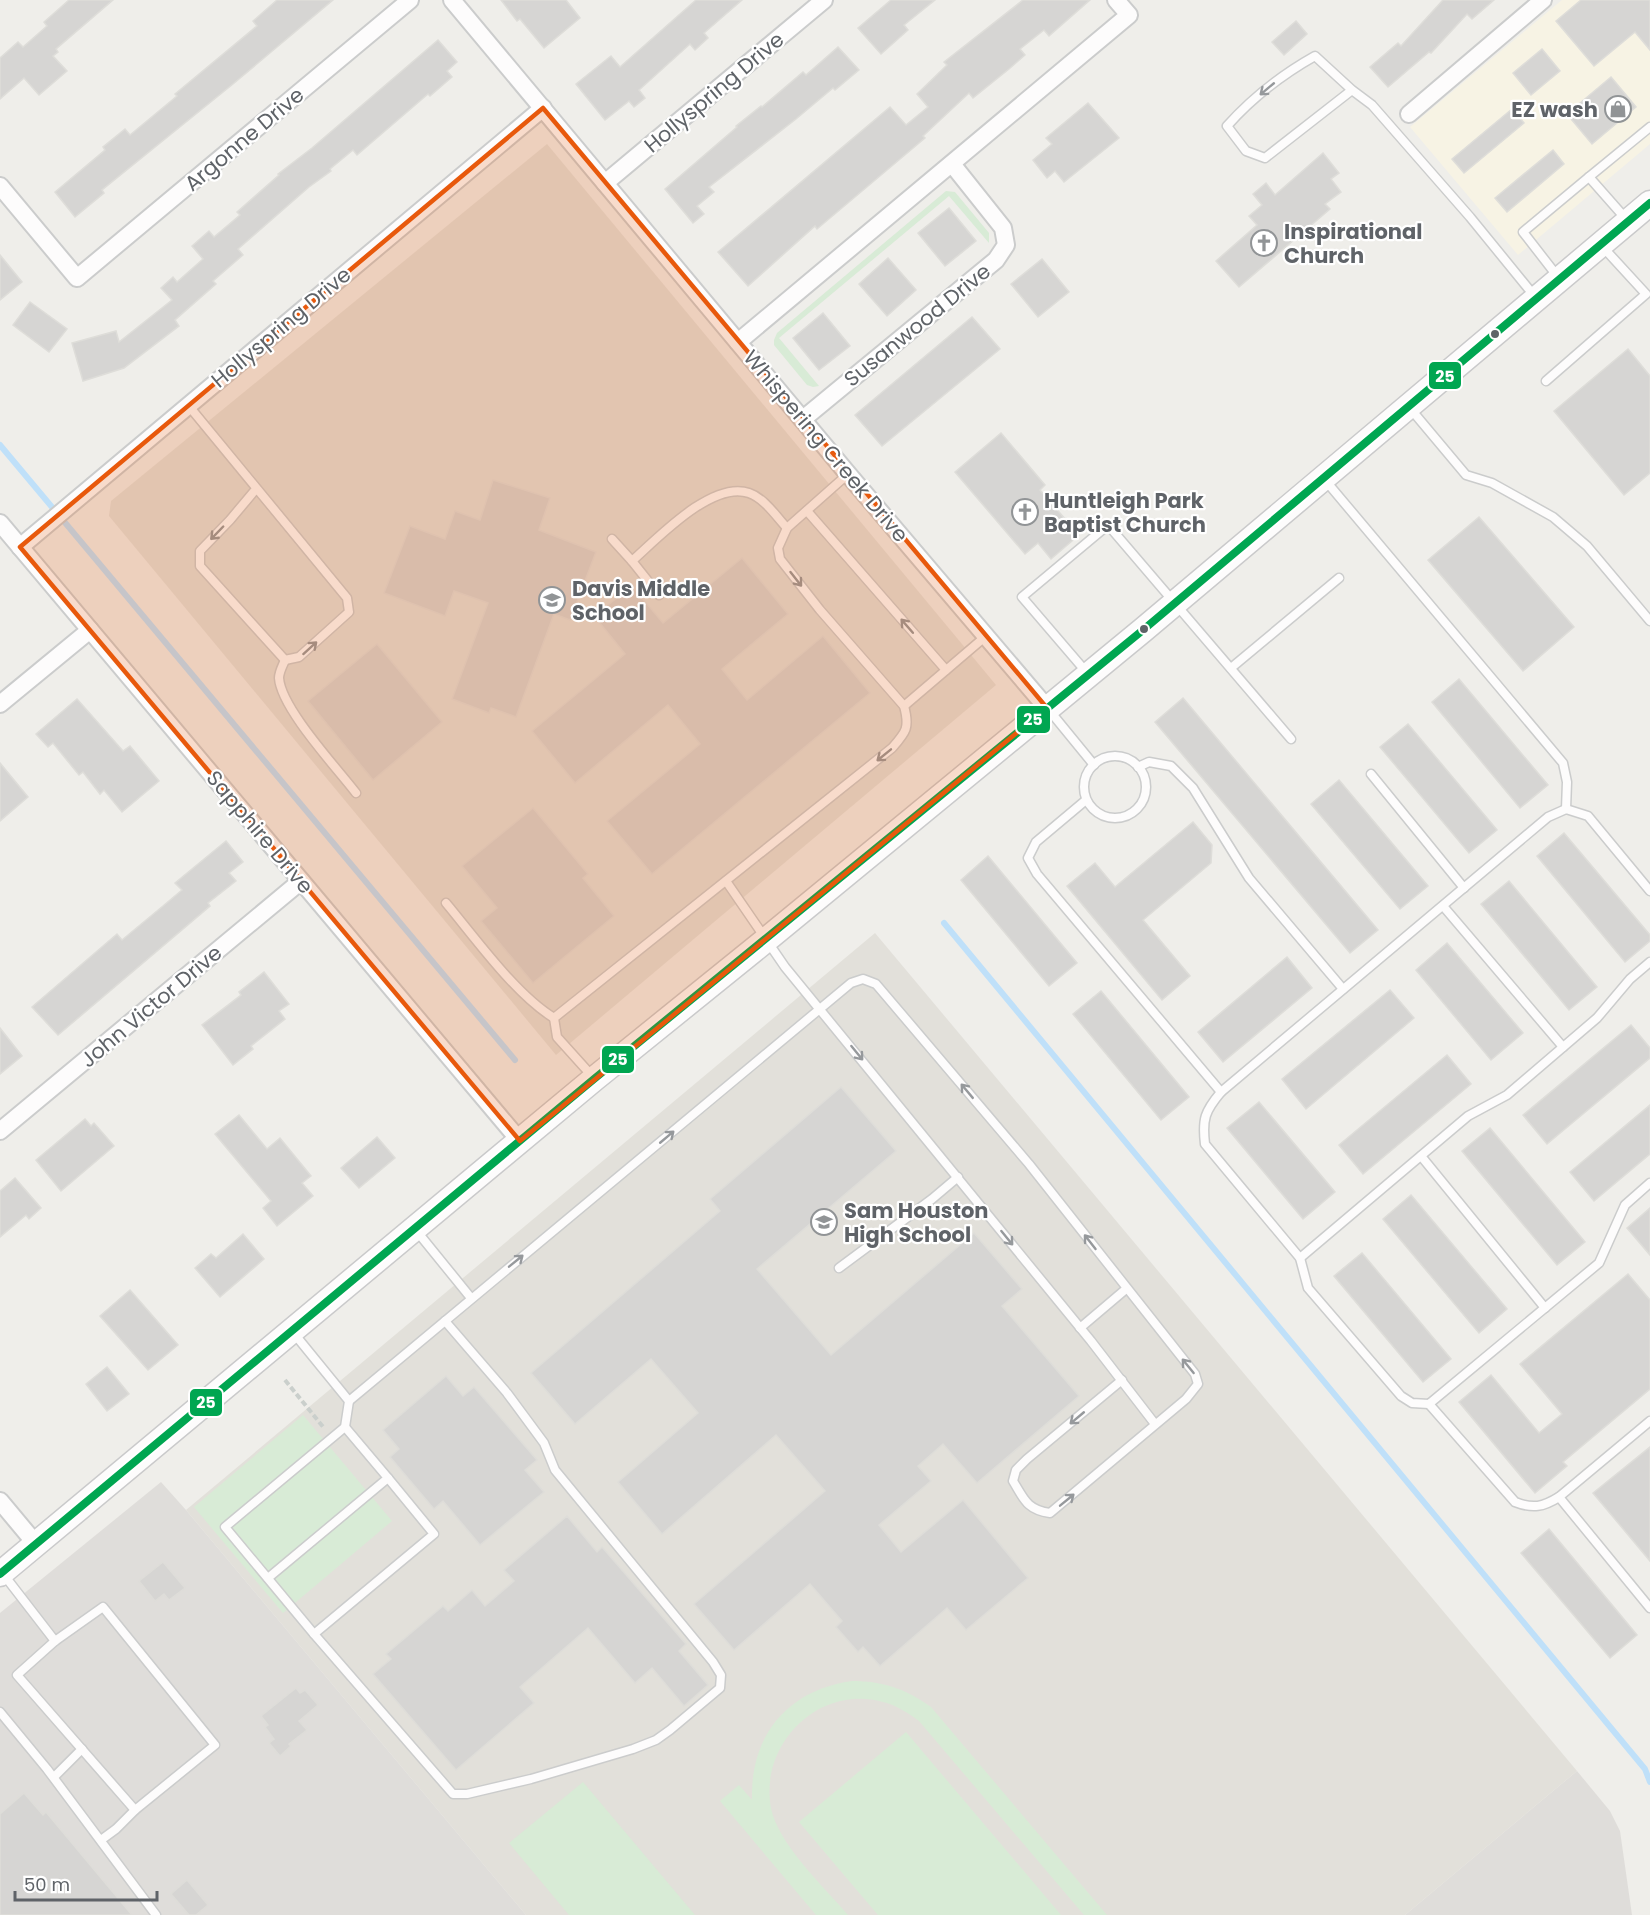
<svg xmlns="http://www.w3.org/2000/svg" width="1650" height="1915" viewBox="0 0 1650 1915" font-family="Poppins,sans-serif">
<style>
.commercial{fill:#f7f3e4}
.industrial{fill:#dfddda}
.education{fill:#e2e0da}
.green{fill:#d8ebd6}
.lines{fill:none;stroke-linecap:round;stroke-linejoin:round}
.stream{stroke:#bfe0f9;stroke-width:6}
.building{fill:#d6d5d3;stroke:#deddd9;stroke-width:1.5}
.service-casing{stroke:#cbcccc;stroke-width:11}
.minor-casing{stroke:#cbcccc;stroke-width:20}
.secondary-casing{stroke:#cacacb;stroke-width:27}
.path{stroke:#cacfcc;stroke-width:4;stroke-dasharray:6 3;stroke-linecap:butt}
.service{stroke:#fdfcfc;stroke-width:8}
.minor{stroke:#fdfcfc;stroke-width:16}
.secondary{stroke:#fdfcfc;stroke-width:24}
.bus-1-casing{stroke:#fff;stroke-width:12}
.bus-1{stroke:#00a651;stroke-width:8}
.oneway{stroke:#96999c}
.marked{fill:#e8590c;fill-opacity:0.2;stroke:#e8590c;stroke-width:4.5;stroke-linejoin:round}
.bus-dot{fill:#5f6368;stroke:#fff;stroke-width:2}
.labels{text-anchor:middle;dominant-baseline:central;stroke-width:4.5;stroke-linejoin:round;paint-order:stroke}
.street-label{font-size:21px;fill:#5f6368;stroke:#fff}
.poi-label{font-size:21px;font-weight:bold;fill:#5f6368;stroke:#fff;text-anchor:start}
.line-badge{stroke:#fff;stroke-width:2}
.badge-label{font-size:16px;text-anchor:middle;font-weight:bold;fill:#fff}
</style>
<rect width="100%" height="100%" fill="#efeeea"/>
<!-- commercial -->
<polygon class="commercial" points="1562,0 1650,0 1650,144 1518,255 1410,127"/>
<!-- industrial -->
<g class="industrial">
<polygon points="161,1482 186,1510 526,1915 0,1915 0,1613"/>
<polygon points="1577,1771 1610,1811 1620,1831 1632,1915 1405,1915"/>
</g>
<!-- education -->
<g class="education">
<polygon points="547,144 996,685 556,1055 109,516 111,501"/>
<polygon points="875,933 1577,1771 1405,1915 526,1915 186,1510"/>
</g>
<!-- green -->
<g class="green">
<polygon points="946,191 955,192 989,233 989,243 949,196 779,338 819,386 813,387 807,385 774,345 774,340 777,333"/>
<polygon points="303,1415 392,1521 283,1613 194,1507"/>
<path d="M 852,1681 C 883,1681 906,1689 931,1707 L 1107,1915 L 1084,1915 L 919,1721 C 908,1713 896,1705 883,1702 C 819,1684 759,1744 771,1808 C 778,1844 824,1887 848,1915 L 816,1915 L 720,1801 L 739,1785 L 752,1800 C 750,1735 788,1690 852,1681 Z"/>
<polygon points="906,1732 1061,1915 878,1915 799,1822"/>
<polygon points="583,1782 695,1915 569,1915 509,1843"/>
</g>
<g class="lines">
<!-- stream -->
<g class="stream">
<polyline points="0,445 515,1060"/>
<polyline points="944,923 1645,1769 1650,1782"/>
</g>
</g>
<!-- building -->
<g class="building">
<polygon points="69,0 113,0 56,49 58,52 53,56 67,71 39,95 24,78 0,99 0,58 18,42 23,47 47,26 44,22"/>
<polygon points="277,0 333,0 233,84 102,190 104,193 75,217 55,192 105,150 103,147 125,129 130,135 177,96 175,94 257,26 253,21"/>
<polygon points="501,0 566,0 580,18 544,48 520,19 517,21"/>
<polygon points="696,0 742,0 704,33 708,38 695,50 690,44 639,90 645,98 634,107 629,101 605,120 576,84 611,56 620,67"/>
<polygon points="891,0 935,0 904,25 908,30 881,54 858,28"/>
<polygon points="1023,0 1090,0 1049,36 1044,30 1020,49 1025,55 1009,69 973,98 969,93 923,136 925,138 817,229 815,226 748,286 718,252 890,107 906,125 928,107 917,94 947,65 944,62"/>
<polygon points="1443,0 1494,0 1472,19 1467,14 1431,53 1429,52 1388,87 1370,67 1398,43 1401,46"/>
<polygon points="1581,0 1650,0 1650,50 1635,32 1594,66 1556,21"/>
<polygon points="1296,21 1307,34 1284,55 1272,42"/>
<polygon points="438,40 457,62 447,71 452,77 430,96 428,94 357,155 353,150 330,169 331,171 309,187 238,249 243,255 213,281 216,284 175,320 179,326 124,368 83,381 72,343 116,331 119,342 172,300 161,288 173,277 177,282 203,259 192,246 209,231 214,237 240,215 237,212 279,175 278,174 312,148"/>
<polygon points="838,47 859,70 835,90 833,88 796,119 709,187 714,192 697,206 704,214 693,223 665,189 737,127 736,126 761,106 762,107 803,72 806,75"/>
<polygon points="1542,49 1560,71 1531,95 1513,73"/>
<polygon points="1611,77 1636,107 1592,144 1567,114"/>
<polygon points="1088,103 1119,138 1064,182 1055,171 1047,178 1033,160 1052,144 1046,138"/>
<polygon points="1512,109 1524,123 1464,173 1452,159"/>
<polygon points="1553,150 1564,164 1507,212 1495,198"/>
<polygon points="1323,153 1339,173 1331,179 1341,192 1325,204 1330,209 1239,287 1216,261 1257,225 1249,216 1262,205 1253,194 1266,183 1275,195"/>
<polygon points="949,208 976,241 945,266 918,233"/>
<polygon points="0,255 22,282 0,300"/>
<polygon points="888,258 916,290 887,316 859,284"/>
<polygon points="1042,259 1069,292 1038,317 1011,284"/>
<polygon points="30,302 67,329 49,352 13,325"/>
<polygon points="823,313 850,346 819,370 793,338"/>
<polygon points="972,317 1000,349 882,446 855,415"/>
<polygon points="1628,349 1650,376 1650,473 1624,495 1554,411"/>
<polygon points="1001,433 1045,485 1040,490 1079,535 1051,559 1038,543 1025,554 955,472"/>
<polygon points="493,480 550,498 539,530 596,552 570,620 554,614 516,717 491,708 489,713 452,699 488,603 454,591 445,616 384,593 410,526 445,539 455,511 480,520"/>
<polygon points="1479,517 1574,627 1523,671 1428,560"/>
<polygon points="742,558 788,614 722,669 747,700 823,636 870,693 652,874 607,821 700,744 668,705 575,783 532,731 625,654 594,616 632,586 663,623"/>
<polygon points="377,644 442,722 373,780 308,701"/>
<polygon points="1459,679 1548,785 1520,808 1432,702"/>
<polygon points="1183,698 1378,930 1350,953 1155,722"/>
<polygon points="77,699 123,751 130,746 159,781 122,812 104,790 100,794 83,772 79,775 53,743 48,747 36,734"/>
<polygon points="1408,724 1497,830 1469,853 1380,747"/>
<polygon points="0,763 28,797 0,821"/>
<polygon points="1339,780 1428,886 1400,909 1311,804"/>
<polygon points="533,808 588,874 583,878 614,916 533,983 481,921 497,908 462,866"/>
<polygon points="1193,822 1212,845 1211,863 1143,920 1190,976 1162,1000 1067,886 1095,863 1115,887"/>
<polygon points="1564,833 1650,935 1650,941 1625,962 1537,856"/>
<polygon points="226,841 243,862 229,873 236,881 208,903 210,906 58,1035 32,1007 117,934 122,940 163,906 182,890 175,883"/>
<polygon points="988,856 1077,963 1049,986 961,880"/>
<polygon points="1509,881 1597,987 1569,1010 1481,904"/>
<polygon points="1447,943 1523,1033 1491,1060 1416,970"/>
<polygon points="1287,957 1312,988 1223,1062 1198,1032"/>
<polygon points="264,972 289,1004 279,1011 285,1019 251,1046 253,1049 233,1065 202,1025 241,995 239,992"/>
<polygon points="1390,990 1414,1018 1306,1109 1282,1079"/>
<polygon points="1101,991 1189,1097 1161,1120 1073,1014"/>
<polygon points="1631,1025 1650,1048 1650,1058 1547,1144 1523,1115"/>
<polygon points="0,1028 22,1056 0,1074"/>
<polygon points="1447,1055 1471,1084 1363,1174 1339,1145"/>
<polygon points="841,1087 896,1151 757,1269 831,1355 974,1233 1022,1289 1002,1306 1079,1396 977,1483 943,1444 918,1466 931,1481 879,1525 901,1552 963,1500 1028,1578 966,1630 947,1608 880,1666 863,1647 858,1652 836,1627 842,1621 810,1584 734,1650 694,1604 825,1491 776,1435 662,1534 618,1482 698,1413 651,1359 575,1424 531,1373 720,1211 710,1199"/>
<polygon points="1259,1102 1335,1192 1303,1219 1227,1128"/>
<polygon points="1650,1105 1650,1154 1594,1201 1570,1172"/>
<polygon points="239,1115 267,1149 280,1138 311,1176 302,1183 313,1196 277,1226 263,1208 271,1201 215,1134"/>
<polygon points="85,1119 91,1126 94,1123 114,1146 61,1191 36,1160"/>
<polygon points="1490,1128 1585,1242 1557,1265 1462,1151"/>
<polygon points="377,1137 395,1158 359,1188 341,1168"/>
<polygon points="15,1178 41,1208 29,1219 26,1215 0,1237 0,1191"/>
<polygon points="1411,1195 1507,1309 1479,1333 1383,1219"/>
<polygon points="1650,1208 1650,1255 1627,1228"/>
<polygon points="243,1234 264,1259 220,1297 195,1268 211,1254 216,1258"/>
<polygon points="1362,1253 1451,1359 1423,1382 1334,1276"/>
<polygon points="1628,1274 1650,1300 1650,1389 1563,1462 1567,1466 1535,1493 1459,1402 1491,1375 1539,1433 1562,1414 1520,1364"/>
<polygon points="130,1290 178,1345 148,1370 100,1316"/>
<polygon points="107,1367 129,1394 107,1411 86,1384"/>
<polygon points="446,1376 463,1396 474,1387 537,1460 525,1470 544,1492 480,1545 443,1501 434,1509 390,1457 399,1449 383,1430"/>
<polygon points="1650,1447 1650,1561 1593,1493"/>
<polygon points="567,1516 597,1552 602,1547 686,1644 679,1651 708,1685 684,1706 652,1668 635,1683 588,1628 520,1687 534,1703 456,1770 373,1674 391,1659 386,1654 443,1606 448,1611 472,1590 485,1606 514,1581 504,1570"/>
<polygon points="1549,1529 1637,1635 1610,1658 1521,1553"/>
<polygon points="163,1562 185,1588 169,1600 164,1594 155,1601 139,1581"/>
<polygon points="296,1688 300,1693 305,1690 318,1705 299,1721 307,1730 289,1744 291,1746 280,1756 269,1743 274,1739 265,1727 268,1725 261,1716"/>
<polygon points="24,1793 43,1815 46,1812 132,1915 0,1915 0,1814"/>
<polygon points="187,1880 208,1905 196,1915 189,1915 171,1894"/>
</g>
<g class="lines">
<defs>
<g id="service">
<path d="M 1352,90 L 1265,158 L 1246,151 L 1227,126 C 1252,98 1283,74 1315,56 L 1352,90 L 1372,105 L 1470,217 L 1536,298"/>
<polyline points="1626,219 1589,177 1650,127"/>
<polyline points="1558,277 1523,232 1589,177"/>
<polyline points="1546,381 1646,294 1601,245"/>
<polyline points="188,405 347,598 349,612 299,657 285,660 200,566 200,551 230,520 256,489"/>
<polyline points="1409,407 1466,475 1492,483 1553,517 1587,546 1650,621"/>
<polyline points="1325,480 1563,763 1567,782 1566,809"/>
<polyline points="807,511 946,670"/>
<polyline points="612,539 632,561"/>
<path d="M 659,595 L 632,561 C 657,539 712,480 749,493 C 764,498 776,516 787,528"/>
<path d="M 285,660 C 283,665 279,672 279,678 C 281,708 336,767 356,793"/>
<polyline points="1231,668 1339,578"/>
<polyline points="1088,674 1022,597 1108,525 1291,739"/>
<polyline points="904,706 986,636"/>
<polyline points="1049,710 1094,765"/>
<circle cx="1115" cy="787" r="31"/>
<polyline points="1138,767 1149,762 1171,766 1193,788 1249,878 1343,989"/>
<polyline points="1371,774 1464,888"/>
<polyline points="1086,800 1036,842 1028,858 1037,874 1221,1092"/>
<polyline points="726,881 785,967 1091,1341 1155,1424"/>
<path d="M 1650,891 L 1588,816 L 1566,809 L 1548,817 L 1221,1092 C 1205,1111 1202,1119 1205,1144 L 1300,1258 L 1308,1288 L 1401,1396 L 1412,1403 L 1429,1404 L 1599,1263 L 1625,1205 L 1650,1183"/>
<path d="M 446,903 C 476,939 516,995 554,1018"/>
<polyline points="1443,906 1563,1047"/>
<path d="M 593,1077 L 557,1037 L 554,1018 L 892,748 C 906,732 910,728 904,706 L 820,610 L 780,559 L 778,548 L 787,528 L 848,474"/>
<polyline points="1421,1156 1545,1308"/>
<polyline points="415,1229 471,1298"/>
<polyline points="1300,1258 1468,1116 1507,1095 1597,1018 1630,979 1650,962"/>
<polyline points="839,1268 932,1199 958,1177"/>
<polyline points="1080,1328 1126,1289"/>
<polyline points="292,1331 349,1401 345,1427 225,1527 314,1634 453,1794 467,1794 531,1779 633,1749 656,1740 670,1730 720,1688 721,1675 713,1662 555,1470 544,1443 507,1393 445,1321"/>
<path d="M 349,1401 L 851,983 L 863,979 L 876,984 L 1029,1164 L 1195,1374 L 1198,1384 L 1186,1399 L 1050,1513 C 1027,1510 1024,1499 1013,1481 L 1016,1470 L 1027,1459 L 1122,1380"/>
<path d="M 1429,1404 L 1515,1502 C 1533,1509 1543,1507 1559,1497 L 1650,1421"/>
<polyline points="1559,1497 1650,1608"/>
<polyline points="4,1575 55,1641"/>
<polyline points="268,1578 388,1478 345,1427"/>
<polygon points="103,1607 215,1745 135,1810 17,1675 55,1641"/>
<polyline points="314,1634 434,1534 388,1478"/>
<polyline points="0,1712 47,1769 156,1915"/>
<polyline points="54,1777 82,1749"/>
<polyline points="101,1840 116,1829 135,1810"/>
</g>
<g id="minor">
<polyline points="452,0 848,474 1047,708"/>
<polyline points="1409,114 1543,0"/>
<polyline points="605,183 824,0"/>
<polyline points="0,186 77,278 410,0"/>
<polyline points="738,342 1129,15 1116,0"/>
<polyline points="803,419 996,260 1006,245 1003,228 952,164"/>
<polyline points="0,523 520,1141"/>
<polyline points="20,547 543,108"/>
<polyline points="0,704 90,630"/>
<polyline points="0,1131 301,881"/>
<polyline points="0,1501 36,1544"/>
</g>
<polyline id="secondary" points="0,1574 594,1079 766,940 1143,630 1650,203"/>
</defs>
<!-- service casing -->
<use href="#service" class="service-casing"/>
<!-- minor casing -->
<use href="#minor" class="minor-casing"/>
<!-- secondary casing -->
<use href="#secondary" class="secondary-casing"/>
<!-- path -->
<polyline class="path" points="285,1380 324,1428"/>
<!-- service -->
<use href="#service" class="service"/>
<!-- minor -->
<use href="#minor" class="minor"/>
<!-- secondary -->
<use href="#secondary" class="secondary"/>
<defs>
<polyline id="bus-1" points="0,1574 594,1079 1143,630 1650,203"/>
</defs>
<!-- bus-1 casing -->
<use href="#bus-1" class="bus-1-casing"/>
<!-- bus-1 -->
<use href="#bus-1" class="bus-1"/>
</g>
<!-- one-way arrows -->
<defs><path id="oneway-shaft" d="M-6 0H5M1.5-3L5.5 0L1.5 3" fill="none" stroke-width="1.6" stroke-linecap="round" stroke-linejoin="round" transform="scale(1.5)"/></defs>
<g class="oneway">
<use href="#oneway-shaft" transform="translate(1267 89) rotate(140)"/>
<use href="#oneway-shaft" transform="translate(217 533) rotate(134)"/>
<use href="#oneway-shaft" transform="translate(796 579) rotate(52)"/>
<use href="#oneway-shaft" transform="translate(907 626) rotate(-131)"/>
<use href="#oneway-shaft" transform="translate(310 648) rotate(-42)"/>
<use href="#oneway-shaft" transform="translate(884 755) rotate(141)"/>
<use href="#oneway-shaft" transform="translate(857 1053) rotate(51)"/>
<use href="#oneway-shaft" transform="translate(967 1091) rotate(-130)"/>
<use href="#oneway-shaft" transform="translate(667 1137) rotate(-40)"/>
<use href="#oneway-shaft" transform="translate(1007 1238) rotate(51)"/>
<use href="#oneway-shaft" transform="translate(1090 1242) rotate(-128)"/>
<use href="#oneway-shaft" transform="translate(516 1261) rotate(-39)"/>
<use href="#oneway-shaft" transform="translate(1188 1366) rotate(-129)"/>
<use href="#oneway-shaft" transform="translate(1077 1418) rotate(140)"/>
<use href="#oneway-shaft" transform="translate(1067 1500) rotate(-39)"/>
</g>
<!-- marked area -->
<path class="marked" d="M 543,108 L 1047,708 L 520,1141 L 20,547 Z"/>
<!-- icons -->
<defs>
<symbol id="shop-ring" viewBox="-11 -11 22 22"><circle r="9.5" fill="#fff" stroke="#919496" stroke-width="1.5"/><path d="M-5-2.5h2.3a2.7 3.5 0 0 1 5.4 0H5L5.5 6h-11ZM-1.5-2.5h3a1.5 2.3 0 0 0-3 0Z" fill="#919496"/></symbol>
<symbol id="church-ring" viewBox="-11 -11 22 22"><circle r="9.5" fill="#fff" stroke="#919496" stroke-width="1.5"/><path d="M-1.2-6h2.4v3.5h3.3v2.4h-3.3V6h-2.4V-.1h-3.3v-2.4h3.3Z" fill="#919496"/></symbol>
<symbol id="school-ring" viewBox="-11 -11 22 22"><circle r="9.5" fill="#fff" stroke="#919496" stroke-width="1.5"/><path d="M0-5L7-2L0 1L-7-2ZM-4 1L0 2.5L4 1V4Q0 6-4 4Z" fill="#919496"/></symbol>
</defs>
<g fill-rule="evenodd">
<use href="#shop-ring" x="1603" y="94" width="30" height="30"/>
<use href="#church-ring" x="1249" y="228" width="30" height="30"/>
<use href="#church-ring" x="1010" y="497" width="30" height="30"/>
<use href="#school-ring" x="537" y="585" width="30" height="30"/>
<use href="#school-ring" x="809" y="1207" width="30" height="30"/>
</g>
<!-- markers -->
<g class="bus-dot">
<circle cx="1495" cy="334" r="5"/>
<circle cx="1144" cy="629" r="5"/>
</g>
<g class="labels">
<!-- street labels -->
<g class="street-label">
<text transform="translate(714 92) rotate(-40)">Hollyspring Drive</text>
<text transform="translate(244 139) rotate(-40)">Argonne Drive</text>
<text transform="translate(917 325) rotate(-39)">Susanwood Drive</text>
<text transform="translate(281 327) rotate(-40)">Hollyspring Drive</text>
<text transform="translate(826 446) rotate(50)">Whispering Creek Drive</text>
<text transform="translate(260 832) rotate(50)">Sapphire Drive</text>
<text transform="translate(151 1006) rotate(-40)">John Victor Drive</text>
</g>
<!-- poi labels -->
<g class="poi-label">
<text x="1598" y="109" text-anchor="end">EZ wash</text>
<text x="1284" y="231">Inspirational<tspan x="1284" dy="24">Church</tspan></text>
<text x="1044" y="500">Huntleigh Park<tspan x="1044" dy="24">Baptist Church</tspan></text>
<text x="572" y="588">Davis Middle<tspan x="572" dy="24">School</tspan></text>
<text x="844" y="1210">Sam Houston<tspan x="844" dy="24">High School</tspan></text>
</g>
</g>
<g class="line-badge">
<rect x="1428" y="361" width="34" height="29" rx="6" fill="#00a651"/>
<rect x="1016" y="705" width="35" height="29" rx="6" fill="#00a651"/>
<rect x="601" y="1045" width="34" height="29" rx="6" fill="#00a651"/>
<rect x="189" y="1388" width="34" height="29" rx="6" fill="#00a651"/>
</g>
<g class="badge-label">
<text x="1445" y="382">25</text>
<text x="1033" y="725">25</text>
<text x="618" y="1065">25</text>
<text x="206" y="1408">25</text>
</g>
<!-- scale -->
<path d="M15 1891v9h142v-9" fill="none" stroke="#5f6368" stroke-width="3"/>
<text x="24" y="1891" font-size="18" fill="#5f6368" stroke="#ffffff" stroke-width="4.5" paint-order="stroke">50 m</text>
</svg>
